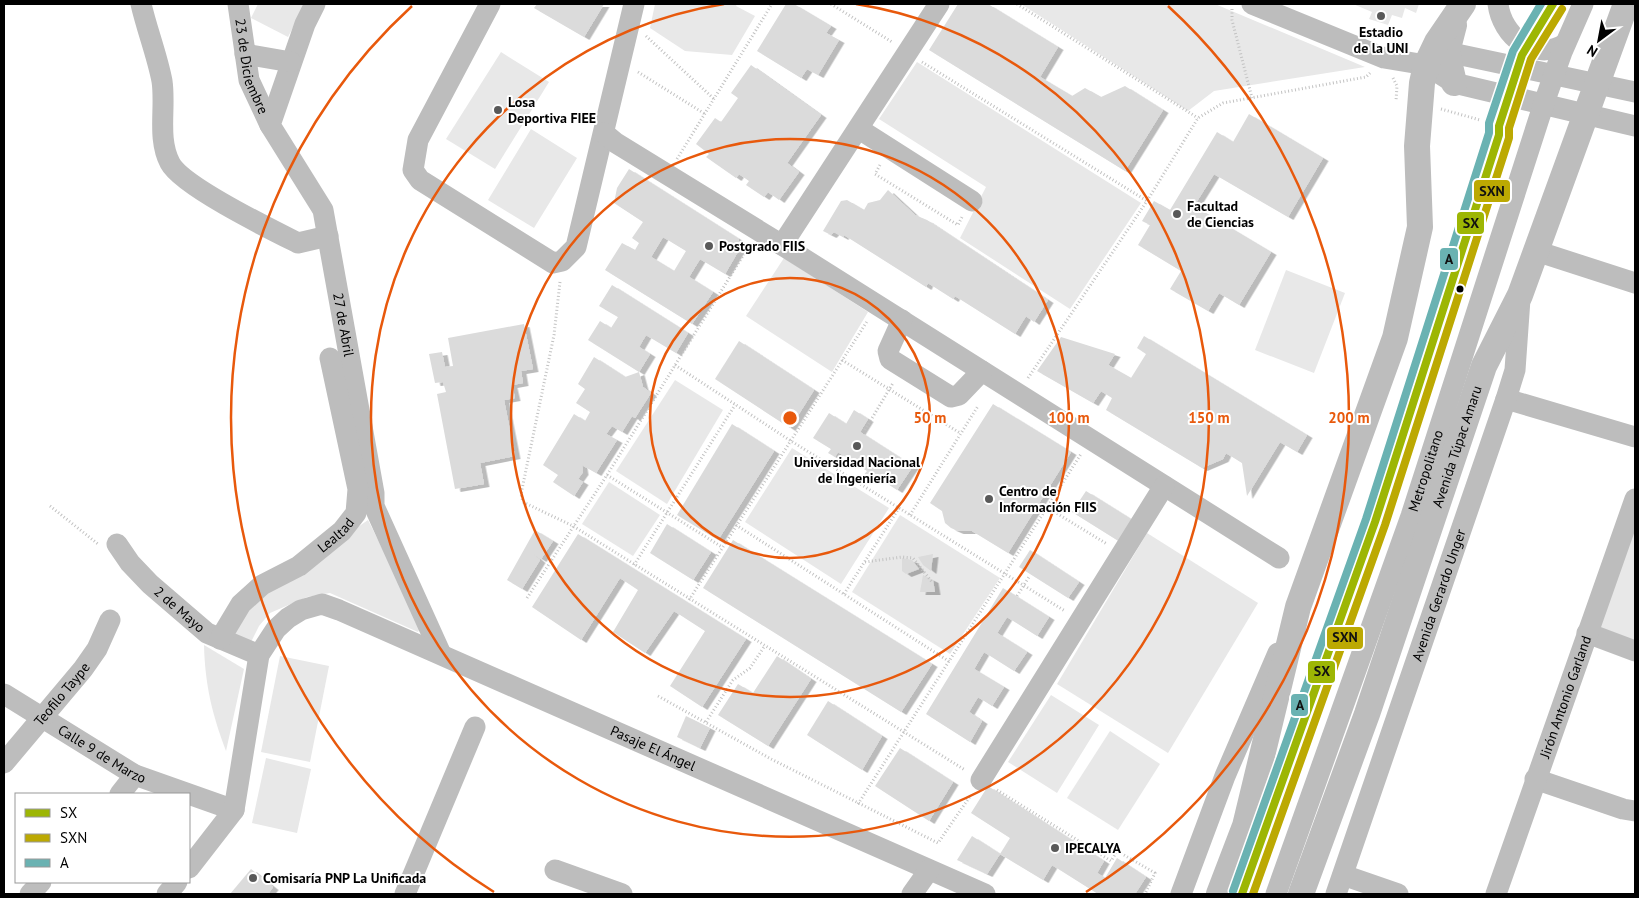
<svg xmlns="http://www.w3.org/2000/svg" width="1639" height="898" viewBox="0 0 1639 898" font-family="'PT Sans',sans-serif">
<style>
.green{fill:#e8e8e8}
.building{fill:#dbdbdb;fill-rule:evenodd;filter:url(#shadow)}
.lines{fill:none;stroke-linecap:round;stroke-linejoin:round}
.path{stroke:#c2c2c2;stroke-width:3;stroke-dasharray:1 2.5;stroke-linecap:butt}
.minor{stroke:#bdbdbd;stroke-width:21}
.major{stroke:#bdbdbd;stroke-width:26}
.bus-1-casing{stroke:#fff;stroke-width:11}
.bus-2-casing{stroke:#fff;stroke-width:11}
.bus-3-casing{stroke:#fff;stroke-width:11}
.bus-1{stroke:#9db604;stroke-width:8}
.bus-2{stroke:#bca902;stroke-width:8}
.bus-3{stroke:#6ab2b2;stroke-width:8}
.ring{fill:none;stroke:#e8590c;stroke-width:2.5}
.poi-dot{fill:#595959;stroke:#fff;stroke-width:2}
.bus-dot{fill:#000;stroke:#fff;stroke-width:2}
.labels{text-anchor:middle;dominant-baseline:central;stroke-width:4;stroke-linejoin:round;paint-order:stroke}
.poi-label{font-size:14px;font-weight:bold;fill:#000;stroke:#fff;text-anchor:start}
.street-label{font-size:14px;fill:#000;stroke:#fff}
.centre{fill:#e8590c;stroke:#fff;stroke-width:2.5}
.ring-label{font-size:15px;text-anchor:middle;font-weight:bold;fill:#e8590c;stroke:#fff;stroke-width:4;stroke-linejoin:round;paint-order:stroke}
.line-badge{stroke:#fff;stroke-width:2}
.pale-badge-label{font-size:14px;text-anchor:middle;font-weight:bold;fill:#111}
</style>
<defs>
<filter id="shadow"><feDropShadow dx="5.5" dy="3" stdDeviation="0" flood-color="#0004"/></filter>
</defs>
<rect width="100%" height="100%" fill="#fff"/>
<!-- green -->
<g class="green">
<polygon points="258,4 305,4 288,37 251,18"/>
<polygon points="655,4 737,4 736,6 755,16 732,55 685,51 650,28"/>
<polygon points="1021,4 1215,4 1365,67 1214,91 1188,111"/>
<polygon points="1353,4 1419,4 1416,13 1405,8 1402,18 1392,15 1388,25 1369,19 1372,12"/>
<polygon points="501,52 549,82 495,169 446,139"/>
<polygon points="917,62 1141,203 1070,309 960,238 986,187 879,119"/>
<polygon points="531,129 577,158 534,228 488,200"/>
<polygon points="784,258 868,312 832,372 746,316"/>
<polygon points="1286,270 1345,293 1314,373 1255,350"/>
<polygon points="675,380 723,410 667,504 616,471"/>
<polygon points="792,448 889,508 841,584 745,522"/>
<polygon points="609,482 660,515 633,556 582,524"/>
<polygon points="900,515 1000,578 950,654 852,592"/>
<polygon points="368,520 421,626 418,632 330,593 307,597 270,613 259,626 250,644 230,635 259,596"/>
<polygon points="1635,528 1635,645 1598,631"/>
<polygon points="1147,533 1258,603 1168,753 1057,684"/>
<path d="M 204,645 L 244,669 L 226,751 C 212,714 205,685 204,645 Z"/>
<polygon points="280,656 329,666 310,762 261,752"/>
<polygon points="1051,695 1099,725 1057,793 1008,762"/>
<polygon points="1110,731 1160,764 1118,830 1067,798"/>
<polygon points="266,758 311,769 297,833 252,823"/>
</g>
<!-- building -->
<g class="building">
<polygon points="537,4 604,4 584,37 534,8"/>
<polygon points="786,4 794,4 831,26 826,33 839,40 818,75 807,69 801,78 757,51"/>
<polygon points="958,4 988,4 1058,47 1040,77 1072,96 1085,88 1101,97 1125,86 1163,110 1125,171 929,50"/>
<polygon points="751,65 821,115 787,163 799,172 779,200 768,192 764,197 746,185 749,181 739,174 736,178 706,157 709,154 696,144 715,118 721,122 738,98 731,93"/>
<polygon points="1249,114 1323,158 1288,217 1214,174 1194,206 1271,252 1239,305 1219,293 1208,311 1170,289 1181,271 1138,245 1150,225 1142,221 1154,201 1170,210 1217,132 1233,142"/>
<path d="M 629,169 L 739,239 L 739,250 L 725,274 L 700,259 L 689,277 L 713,292 L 692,324 L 605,270 L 622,243 L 635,250 L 639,243 L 632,238 L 643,222 L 614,203 L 617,188 ZM 663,237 L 686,251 L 674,271 L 651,257 Z"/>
<polygon points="888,190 915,215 927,220 1048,300 1034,322 1026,316 1015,334 955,296 953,299 928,283 926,287 844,235 843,237 834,232 831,235 823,231 841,201 847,200 864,210 868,203 880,200"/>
<polygon points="612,285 688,333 676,353 646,335 639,347 650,354 639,372 588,340 600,321 611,328 618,317 599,306"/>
<polygon points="524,324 533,369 521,371 523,383 512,385 515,398 504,400 515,456 480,463 484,484 455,489 437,394 446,392 443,382 435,383 429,354 442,352 445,367 453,366 448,338"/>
<polygon points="1144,336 1307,435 1297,452 1280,442 1247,496 1242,463 1226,453 1223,459 1202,468 1106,410 1112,398 1101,391 1093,403 1037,371 1061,337 1115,354 1108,365 1131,378 1146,354 1137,348"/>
<polygon points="739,341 814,390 790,428 715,379"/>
<polygon points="594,357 625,377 639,372 643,387 651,393 635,418 632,416 622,432 612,426 606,434 617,440 596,473 582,465 583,472 578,479 583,482 574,496 553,482 558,475 543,465 574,414 585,421 590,412 576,403 585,389 578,384"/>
<polygon points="993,404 1071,452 1008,553 972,531 958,531 951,528 945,523 942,511 930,503"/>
<polygon points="854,410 868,419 860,432 913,466 897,490 874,475 870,481 863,476 867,471 838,452 835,457 828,453 831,449 813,438 829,413 846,424"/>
<polygon points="732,424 774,451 718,540 677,515"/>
<polygon points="1086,491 1134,521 1120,542 1072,512"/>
<polygon points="667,524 711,552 693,580 650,553"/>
<polygon points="535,530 553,541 541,559 533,554 540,560 522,589 507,580"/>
<polygon points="578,534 746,639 702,707 670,686 705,631 674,611 645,653 613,632 638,590 620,578 581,640 532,607"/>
<polygon points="733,540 932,664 901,712 703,588"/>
<polygon points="1030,550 1079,582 1068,598 1019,567"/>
<polygon points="933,554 931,571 923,565 918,557"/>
<polygon points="902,558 912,560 919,569 906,574 902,571"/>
<polygon points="923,575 933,580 935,592 920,592"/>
<polygon points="1003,588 1049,617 1037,636 1007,617 997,633 1027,652 1014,671 984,652 974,669 1004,687 992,706 978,697 969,712 982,721 970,742 926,714"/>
<polygon points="777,656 811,679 768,746 718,715 738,684 753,693"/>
<polygon points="828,701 882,736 862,770 807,735"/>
<polygon points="686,716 710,728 700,748 677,737"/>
<polygon points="900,748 953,782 929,821 875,786"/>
<polygon points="988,786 1104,861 1097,873 1105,878 1117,858 1146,877 1135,894 1098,894 1052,865 1043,880 1000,854 987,874 957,860 972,836 1000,854 1010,838 971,813"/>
<polygon points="251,869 273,887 268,894 230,894"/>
</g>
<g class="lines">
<!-- path -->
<g class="path">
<polyline points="831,4 892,42"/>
<polyline points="1017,4 1198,118"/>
<polyline points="1232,9 1232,20 1252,98"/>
<polyline points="646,36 714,99"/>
<polyline points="922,62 1147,201"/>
<polyline points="638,72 705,114"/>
<polyline points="1393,78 1397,86 1396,101"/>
<polyline points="1441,109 1480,120"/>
<polyline points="677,159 772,4"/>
<polyline points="880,165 875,174 958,225 962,217"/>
<polyline points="560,282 554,335 521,494 523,502 573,526 965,770"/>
<polyline points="842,360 960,433"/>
<polyline points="675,365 791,441 1065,611"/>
<polyline points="1028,378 1147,201 1198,118 1223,103 1366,77 1370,73"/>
<polyline points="865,430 893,383"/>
<polyline points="607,475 722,547"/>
<polyline points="50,506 98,544"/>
<polyline points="1048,508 1107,544"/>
<polyline points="910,515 978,406"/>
<polyline points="736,525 950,662"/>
<polyline points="865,562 902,557 913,558 932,582"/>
<polyline points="634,565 735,405"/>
<polyline points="844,594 899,508"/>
<polyline points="1017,596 1029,577"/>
<polyline points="527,598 607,475 749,246"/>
<polyline points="689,600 868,320"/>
<polyline points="658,696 771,759 938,843 971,795"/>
<polyline points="706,722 733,680 750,668 764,647"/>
<polyline points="997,790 1111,861 1117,851 1155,873 1145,894"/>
<polyline points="858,804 1081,454"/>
</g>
<!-- minor -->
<g class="minor">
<path d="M 141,4 C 147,30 157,55 162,81 C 166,108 157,138 170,163 C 182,186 272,230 298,243 L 328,236"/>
<path id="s1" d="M 238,4 L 249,80 L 270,125"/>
<path id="s2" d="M 315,4 L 305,24 L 270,125 L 323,210 L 374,493 L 374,506 L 441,654"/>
<polyline points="490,4 418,140 413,170 420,180 553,263 562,261 576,247 634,4"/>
<polyline points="1252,4 1384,58 1426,65 1454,83 1635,126"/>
<path d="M 1498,4 C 1502,36 1534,62 1565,44"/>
<polyline points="245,54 291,62"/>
<polyline points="1435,59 1447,52 1635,92"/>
<polyline points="859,129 972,201"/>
<polyline points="604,133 616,143 782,245 1279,558"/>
<polyline points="782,245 939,4"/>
<polyline points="1536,251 1635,283"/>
<polyline points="902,320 888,351 890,359 951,397 959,395 982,371"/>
<polyline points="1506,399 1635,437"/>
<path id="s3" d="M 117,544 L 130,563 L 150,584 L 207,633 L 259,655"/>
<polyline points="1587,633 1635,651"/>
<path id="s4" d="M 220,639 L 241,604 L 262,585 L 299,566 L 342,531 L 356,513 L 358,489 L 330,358"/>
<path id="s5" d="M 4,694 L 135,775 L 234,810"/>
<path id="s6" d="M 4,763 L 83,669 L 97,649 L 110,620"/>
<polyline points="1535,779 1623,809 1635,811"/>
<polyline points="981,780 1164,486"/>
<polyline points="120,794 135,775"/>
<path id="s7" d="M 189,868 L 234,810 L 259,655 L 276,629 L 288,618 L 301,610 L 322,604 L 339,610 L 985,894"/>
<polyline points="555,870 622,894"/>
<polyline points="1343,875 1398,894"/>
<polyline points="30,894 41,882"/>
<polyline points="167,894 177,882"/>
<polyline points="405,894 475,727"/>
<polyline points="912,894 929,870"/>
<polyline points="1181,894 1225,776 1278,653"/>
<polyline points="1242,894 1375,522 1499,135 1499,126 1522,55 1553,4"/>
<path id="s8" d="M 1276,894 L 1411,516 L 1544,103 L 1562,52 L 1583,4"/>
<path id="s9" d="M 1336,894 L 1506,399 L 1515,370 L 1520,299"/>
<path id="s10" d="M 1496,894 L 1635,499"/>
</g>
<!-- major -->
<g class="major">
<polyline points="1454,83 1447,52 1454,25"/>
<polyline points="1219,894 1245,826 1298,607 1395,338 1420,227 1417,146 1422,83 1426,65 1437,42 1463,4"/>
<path id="s11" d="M 1301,894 L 1367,714 L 1484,366 L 1520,295 L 1626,4"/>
</g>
<defs>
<polyline id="bus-1" points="1242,894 1375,522 1499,135 1499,126 1522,55 1553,4"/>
<polyline id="bus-2" points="1253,894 1385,525 1509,138 1509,128 1531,59 1562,9"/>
<polyline id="bus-3" points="1233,891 1366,519 1489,133 1489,123 1513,51 1541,4"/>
</defs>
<!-- bus-1 casing -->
<use href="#bus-1" class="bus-1-casing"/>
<!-- bus-2 casing -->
<use href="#bus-2" class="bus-2-casing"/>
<!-- bus-3 casing -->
<use href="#bus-3" class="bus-3-casing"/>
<!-- bus-1 -->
<use href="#bus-1" class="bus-1"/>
<!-- bus-2 -->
<use href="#bus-2" class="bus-2"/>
<!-- bus-3 -->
<use href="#bus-3" class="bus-3"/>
</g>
<!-- distance rings -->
<g class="ring">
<circle cx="790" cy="418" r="140"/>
<circle cx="790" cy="418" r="279"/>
<path d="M856 4A419 419 0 1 1 724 4"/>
<path d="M494 892A559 559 0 0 1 412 6M1168 6A559 559 0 0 1 1086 892"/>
</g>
<!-- markers -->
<g class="poi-dot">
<circle cx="1381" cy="16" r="5"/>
<circle cx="498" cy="110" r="5"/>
<circle cx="1177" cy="214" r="5"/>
<circle cx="709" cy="246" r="5"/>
<circle cx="857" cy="446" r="5"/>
<circle cx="989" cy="499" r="5"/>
<circle cx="1055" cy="848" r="5"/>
<circle cx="253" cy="878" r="5"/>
</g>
<circle class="bus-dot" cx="1460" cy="289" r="4.5"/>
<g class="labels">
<!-- poi labels -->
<g class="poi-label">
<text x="1381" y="32" text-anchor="middle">Estadio<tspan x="1381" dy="16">de la UNI</tspan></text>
<text x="508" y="102">Losa<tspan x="508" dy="16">Deportiva FIEE</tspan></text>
<text x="1187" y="206">Facultad<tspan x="1187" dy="16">de Ciencias</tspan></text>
<text x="719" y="246">Postgrado FIIS</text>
<text x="857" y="462" text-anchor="middle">Universidad Nacional<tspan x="857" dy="16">de Ingeniería</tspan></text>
<text x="999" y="491">Centro de<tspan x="999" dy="16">Información FIIS</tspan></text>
<text x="1065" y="848">IPECALYA</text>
<text x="263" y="878">Comisaría PNP La Unificada</text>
</g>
<!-- street labels -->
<g class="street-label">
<text stroke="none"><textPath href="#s1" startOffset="64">23 de Diciembre</textPath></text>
<text stroke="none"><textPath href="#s2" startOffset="346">27 de Abril</textPath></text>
<text stroke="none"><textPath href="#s11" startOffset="474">Avenida Túpac Amaru</textPath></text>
<text stroke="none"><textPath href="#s8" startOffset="449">Metropolitano</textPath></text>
<text stroke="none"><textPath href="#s4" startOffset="159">Lealtad</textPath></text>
<text stroke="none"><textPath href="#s9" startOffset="316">Avenida Gerardo Unger</textPath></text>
<text stroke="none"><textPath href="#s3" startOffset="91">2 de Mayo</textPath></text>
<text stroke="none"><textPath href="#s6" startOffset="90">Teofilo Taype</textPath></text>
<text stroke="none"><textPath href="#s10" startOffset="209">Jirón Antonio Garland</textPath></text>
<text stroke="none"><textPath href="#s7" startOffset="676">Pasaje El Ángel</textPath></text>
<text stroke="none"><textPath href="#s5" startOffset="115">Calle 9 de Marzo</textPath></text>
</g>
</g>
<circle cx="790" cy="418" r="8" class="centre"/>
<g class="ring-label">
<text x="930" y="423">50 m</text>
<text x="1069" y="423">100 m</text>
<text x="1209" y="423">150 m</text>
<text x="1349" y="423">200 m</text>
</g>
<g class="line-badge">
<rect x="1473" y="179" width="38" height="24" rx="5" fill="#bca902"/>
<rect x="1456" y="211" width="29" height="24" rx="5" fill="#9db604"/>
<rect x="1439" y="247" width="20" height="24" rx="5" fill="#6ab2b2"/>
<rect x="1326" y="626" width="38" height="24" rx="5" fill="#bca902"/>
<rect x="1307" y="660" width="29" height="24" rx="5" fill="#9db604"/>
<rect x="1290" y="693" width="19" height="24" rx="5" fill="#6ab2b2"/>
</g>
<g class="pale-badge-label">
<text x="1492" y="196">SXN</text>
<text x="1471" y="228">SX</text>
<text x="1449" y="264">A</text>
<text x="1345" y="642">SXN</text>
<text x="1322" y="676">SX</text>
<text x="1300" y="710">A</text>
</g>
<!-- border -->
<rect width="1639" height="898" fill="none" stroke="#000000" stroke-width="10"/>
<!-- legend -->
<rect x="15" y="793" width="175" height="90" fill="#ffffff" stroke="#999999"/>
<rect x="25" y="809" width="25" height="8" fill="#9db604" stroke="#999999"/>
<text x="60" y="818" font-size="15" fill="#000000">SX</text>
<rect x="25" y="834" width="25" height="8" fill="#bca902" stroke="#999999"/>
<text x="60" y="843" font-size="15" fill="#000000">SXN</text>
<rect x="25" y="859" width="25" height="8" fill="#6ab2b2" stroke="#999999"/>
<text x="60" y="868" font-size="15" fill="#000000">A</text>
<!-- north arrow -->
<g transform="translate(1599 40) rotate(212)" stroke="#ffffff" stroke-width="4" paint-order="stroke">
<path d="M0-4L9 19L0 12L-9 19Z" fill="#000000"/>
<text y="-8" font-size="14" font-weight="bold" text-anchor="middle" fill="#000000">N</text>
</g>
</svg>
